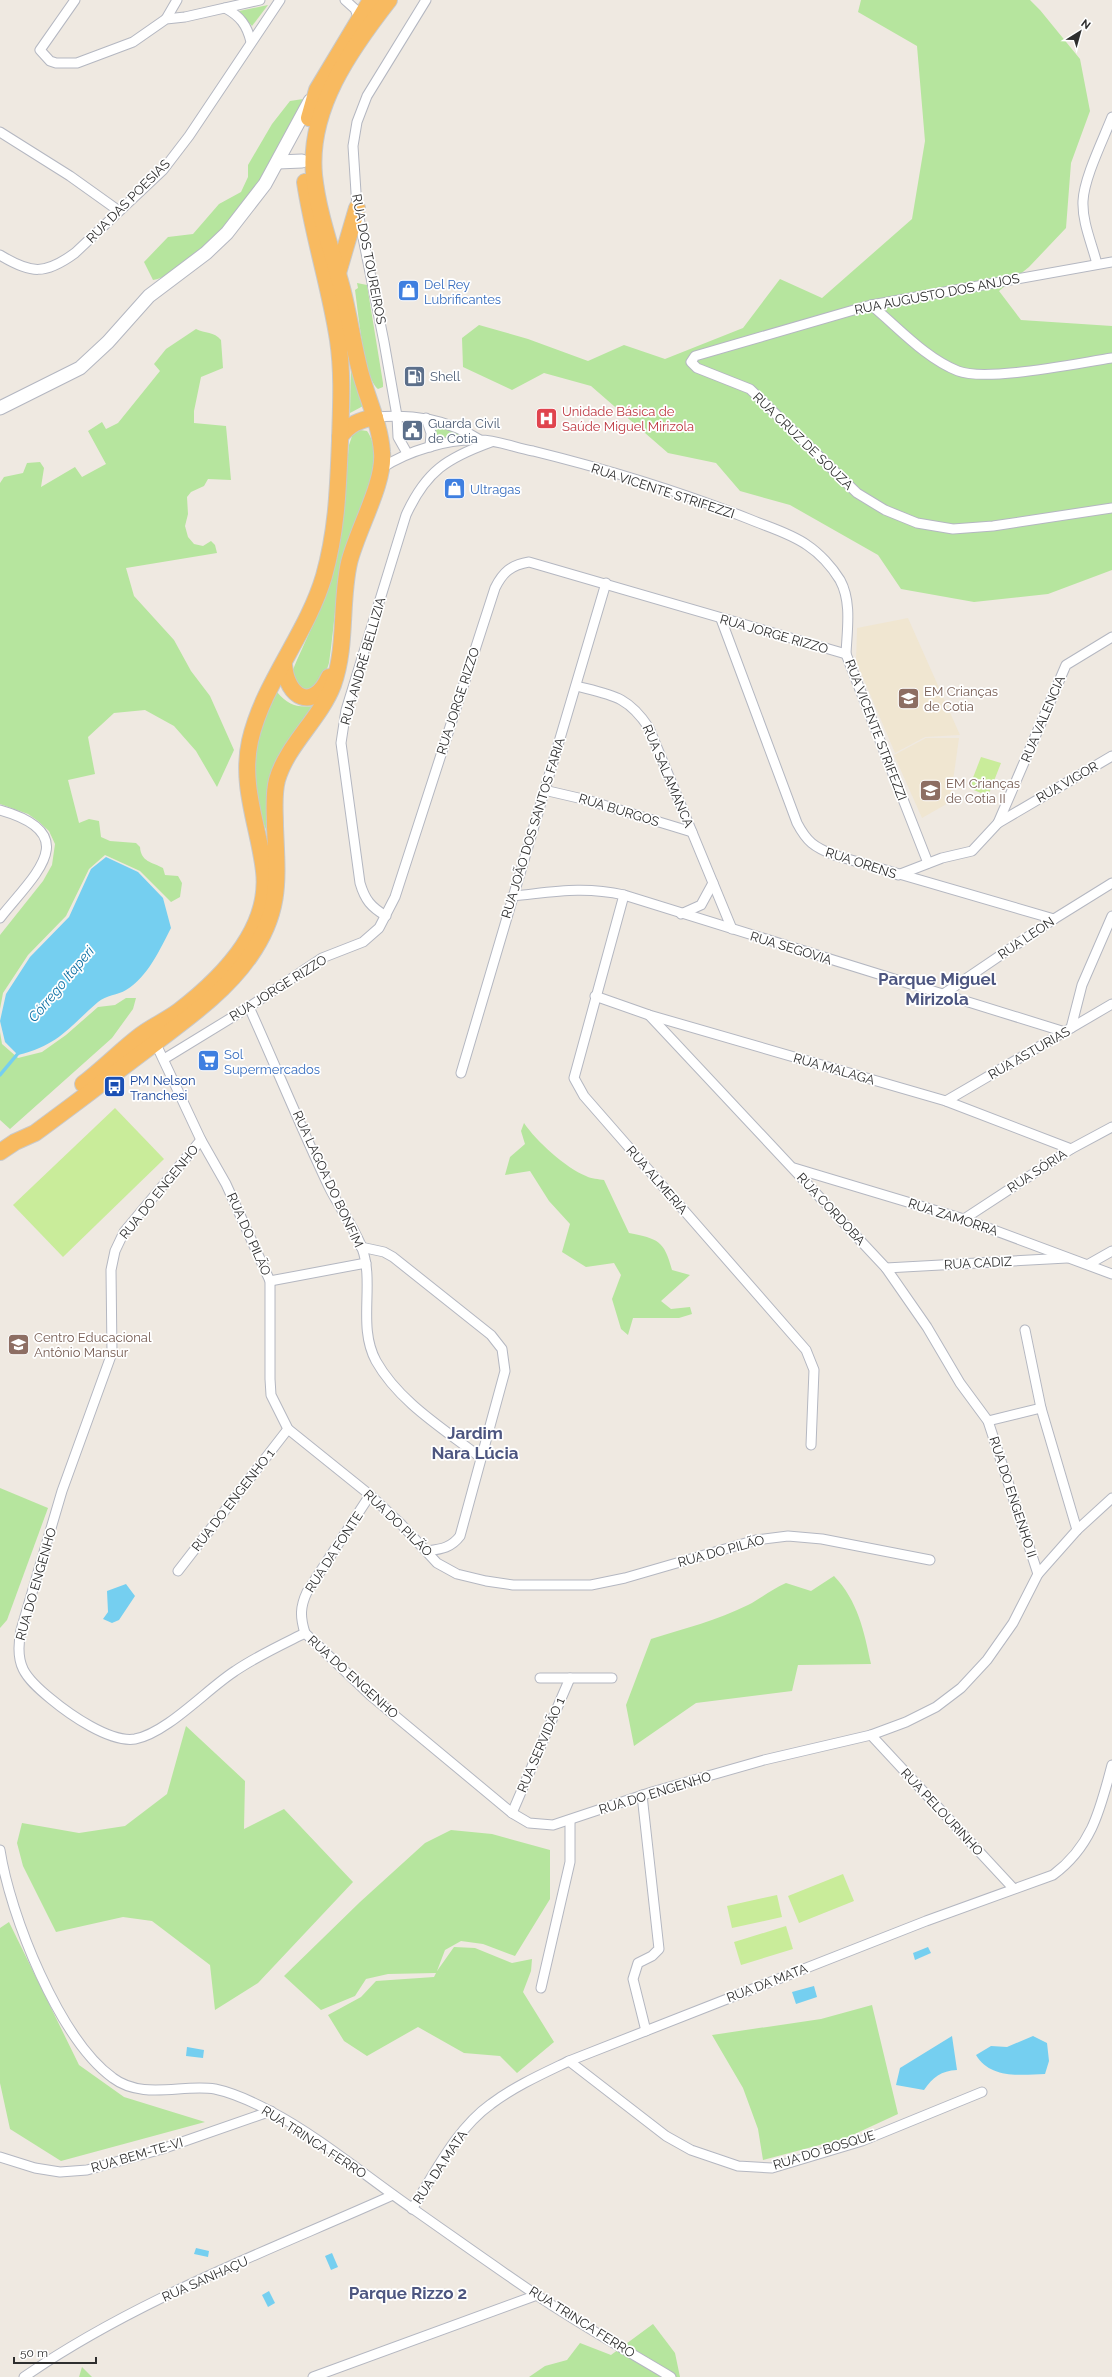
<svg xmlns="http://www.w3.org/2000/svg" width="1112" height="2377" viewBox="0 0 1112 2377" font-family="Raleway,sans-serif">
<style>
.education{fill:#f0e6d1}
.green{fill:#b6e59e}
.pitch{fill:#c9ec9a}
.water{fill:#75cff0}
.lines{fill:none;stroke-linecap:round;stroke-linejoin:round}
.stream{stroke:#75cff0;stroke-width:3.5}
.minor-casing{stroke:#b4b7c1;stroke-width:11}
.secondary-casing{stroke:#b4b7c1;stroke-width:15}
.trunk-casing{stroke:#c9c9c9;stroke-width:18}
.minor{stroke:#fff;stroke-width:9}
.secondary{stroke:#fff;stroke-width:13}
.trunk{stroke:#f8ba60;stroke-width:16}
.labels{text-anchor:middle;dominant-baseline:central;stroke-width:3.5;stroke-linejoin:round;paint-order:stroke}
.street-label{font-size:13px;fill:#2e2e2e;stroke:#fff}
.shop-label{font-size:13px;fill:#366cbe;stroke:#fff;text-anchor:start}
.service-label{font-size:13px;fill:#4e5e75;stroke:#fff;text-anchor:start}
.health-label{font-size:13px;fill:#be3a42;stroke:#fff;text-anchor:start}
.education-label{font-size:13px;fill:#785e54;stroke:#fff;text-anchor:start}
.transit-label{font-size:13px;fill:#164399;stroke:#fff;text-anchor:start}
.water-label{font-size:14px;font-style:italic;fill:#0d6fa3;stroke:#fff}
.district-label{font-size:17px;font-weight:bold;fill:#4d5680;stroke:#fff}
</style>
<rect width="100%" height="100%" fill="#efe9e1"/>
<!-- education -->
<g class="education">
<polygon points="908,618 960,735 925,737 895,753 856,661 857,628"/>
<polygon points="926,738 959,738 950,802 922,818 894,755"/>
</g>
<!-- green -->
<g class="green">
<polygon points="861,0 1030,0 1040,10 1080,59 1090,111 1071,163 1066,228 1029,267 999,291 1021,320 1112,326 1112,570 1048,594 974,602 901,589 878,555 790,505 740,491 716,463 668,453 591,386 544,373 512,390 463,367 462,338 479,325 528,339 588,361 624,345 665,359 743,328 780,279 822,298 912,219 925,141 917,46 858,12"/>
<polygon points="268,5 252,26 239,11"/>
<path d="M 303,99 C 290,126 278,155 262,181 C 246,209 185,275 153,280 L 144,262 L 168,237 L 193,234 L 219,204 L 241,192 L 248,177 L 248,165 L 272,124 L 290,101 Z"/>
<path d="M 357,283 L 367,285 L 383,383 L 383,387 L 378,389 C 364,378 358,310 355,290 L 358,288 Z"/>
<path d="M 196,329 C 205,334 214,331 221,340 L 223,368 L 201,377 L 194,411 L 194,423 L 226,426 L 231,480 L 208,479 L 204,486 L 191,492 L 187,497 L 188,514 L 185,526 L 188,537 L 194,544 L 203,546 L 211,541 L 215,545 L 217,553 L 126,568 L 134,596 L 174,640 L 191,671 L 210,696 L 234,750 L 217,787 L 196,751 L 174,726 L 145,710 L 114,713 L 88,737 L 95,774 L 68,780 L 79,823 L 89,819 L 99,821 L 101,837 L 110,841 L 136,843 L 140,847 C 141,862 152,862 163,868 L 165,875 L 178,876 L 182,883 L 180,897 L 171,902 L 140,871 L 105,855 L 89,869 L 66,916 L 28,955 L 3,993 L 0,1009 L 0,935 L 43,881 L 52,865 L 55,844 L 49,831 L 38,821 L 28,814 L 0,804 L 0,483 L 4,477 L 23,473 L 27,463 L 40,462 L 44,468 L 41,487 L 75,467 L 82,477 L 106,464 L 88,431 L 102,422 L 106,429 L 118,423 L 160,371 L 154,364 L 166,349 Z"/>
<polygon points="351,366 365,405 350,413"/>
<polygon points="437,425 462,434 461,438 434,438"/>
<path d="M 360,430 L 367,431 C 373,438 376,456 375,465 C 370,492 356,515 348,540 C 336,580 335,622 329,663 C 325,676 320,684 307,690 L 298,688 L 292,672 C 305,640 322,610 332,576 C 344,533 344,489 349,445 L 353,433 Z"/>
<path d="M 277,692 C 288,705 297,708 313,706 L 271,773 L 267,832 L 260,815 L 252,758 L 263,722 Z"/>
<polygon points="126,998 136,998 133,1009 112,1038 10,1129 0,1120 0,1032 2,1044 18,1058 42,1052 66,1035 98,1007 115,1005"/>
<path d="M 524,1123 C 536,1141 566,1168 586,1176 C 591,1179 599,1179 604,1180 L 629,1233 C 658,1239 664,1240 672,1270 L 690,1275 L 661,1301 L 671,1309 L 690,1307 L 692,1314 L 679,1318 L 633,1318 L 628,1335 L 621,1329 L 612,1299 L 621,1275 L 614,1263 L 586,1267 L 562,1252 L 570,1224 L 549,1201 L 530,1171 L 505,1175 L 510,1157 L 525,1144 L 521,1131 Z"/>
<polygon points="0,1488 48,1508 7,1620 0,1628"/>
<path d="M 834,1576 C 858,1601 864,1631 871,1664 L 798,1665 L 792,1691 L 696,1703 L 634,1746 L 626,1705 L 651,1639 C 683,1629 718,1620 748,1605 C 760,1599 772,1589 786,1583 L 811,1591 Z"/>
<polygon points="186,1726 245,1781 244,1829 284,1809 353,1882 258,1983 215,2010 210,1965 152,1921 123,1917 56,1932 23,1866 17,1843 22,1823 79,1833 125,1826 167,1794"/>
<polygon points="451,1830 492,1834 550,1850 550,1899 515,1956 483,1944 461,1941 445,1950 437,1971 454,1947 475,1948 512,1963 532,1959 531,1971 523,1992 554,2042 517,2073 500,2056 464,2053 418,2027 367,2056 344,2041 328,2015 361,1997 376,1981 434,1977 436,1973 388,1974 366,1979 355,1996 321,2010 284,1976 360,1902 425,1843"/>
<polygon points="9,1922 79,2065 124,2097 205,2122 61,2161 10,2129 0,2083 0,1928"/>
<polygon points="872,2005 898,2114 846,2138 763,2160 758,2129 743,2088 712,2035 821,2019"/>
<polygon points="653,2324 675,2353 680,2377 529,2377 545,2366 567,2360 580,2343 611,2355"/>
<polygon points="82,2367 92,2377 79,2377"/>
</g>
<!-- pitch -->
<g class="pitch">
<polygon points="981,757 1001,763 988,796 969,788"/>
<polygon points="115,1108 164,1159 63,1257 13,1205"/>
<polygon points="843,1874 854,1901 799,1923 788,1896"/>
<polygon points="777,1895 782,1917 732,1928 727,1906"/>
<polygon points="786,1926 793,1949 741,1965 734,1942"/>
</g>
<!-- water -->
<g class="water">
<path d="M 106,857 L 138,872 L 163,898 L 171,928 C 160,949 148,977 126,990 C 118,995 106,995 98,1002 C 69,1027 59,1045 18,1055 L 5,1042 L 0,1021 L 6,994 L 30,957 L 69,917 L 91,869 Z"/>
<polygon points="126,1584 135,1596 119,1620 112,1623 103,1619 108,1612 107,1591"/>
<polygon points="928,1947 931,1953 915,1960 913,1953"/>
<polygon points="814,1986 817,1997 796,2004 792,1992"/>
<path d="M 952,2036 L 957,2070 C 941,2071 933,2077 924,2090 L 896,2085 L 900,2068 Z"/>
<path d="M 1033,2036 L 1047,2043 L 1049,2061 L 1045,2074 C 1021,2075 990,2079 976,2055 L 991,2046 L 1007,2047 Z"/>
<polygon points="187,2047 204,2050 203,2058 186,2056"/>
<polygon points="196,2248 209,2251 208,2257 194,2254"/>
<polygon points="332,2253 338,2267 331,2270 325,2256"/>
<polygon points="269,2291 275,2303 268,2307 262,2295"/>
</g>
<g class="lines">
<!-- stream -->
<polyline class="stream" points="0,1075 20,1051"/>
<defs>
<g id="minor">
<polyline points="75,0 40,50 50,61 56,63 77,63 133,42 166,19 185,17 260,0"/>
<polyline points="345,0 355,9 360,21"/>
<path d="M 225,8 C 240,16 247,25 251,42"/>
<polyline points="166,19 177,0"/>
<polyline points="0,132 70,176 119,211"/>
<path d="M 0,255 C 31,274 45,275 75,253 L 163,170 L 189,136 L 280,0"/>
<polyline points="1112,262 871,305 695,356 691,362 697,368 750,389 857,493 885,510 917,523 953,529 993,526 1112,508"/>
<path d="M 1097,264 C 1092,244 1082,222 1083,201 C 1084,178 1103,140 1112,117"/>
<path d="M 871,305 C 898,327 925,358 958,371 C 987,382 1078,363 1112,358"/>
<path d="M 375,417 C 413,414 447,419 480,440"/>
<polyline points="426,418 431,433 430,447"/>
<polyline points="407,453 398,437 397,416 384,342 357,208 353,146 357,122 367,96 426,0"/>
<path d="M 382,468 C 407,451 450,438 480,440 C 497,440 516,448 533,451 C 606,469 679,491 749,519 C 768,527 790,533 807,545 C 819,553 832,567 840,580 C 852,602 847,630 846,654 L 928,863"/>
<path d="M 721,619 L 797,823 C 807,842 814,847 834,855 L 1054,919"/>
<path d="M 576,686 C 612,695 628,696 649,728 L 732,929"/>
<polyline points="544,790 587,800 692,832"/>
<path d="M 0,810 C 85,834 34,875 0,918"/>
<polyline points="998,823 1066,665 1112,637"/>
<polyline points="898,875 942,858 972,851 998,823 1112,756"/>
<polyline points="624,895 574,1078 584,1096 806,1350 814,1370 811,1445"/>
<path d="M 513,896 C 554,892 583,886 624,895 L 1065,1032"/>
<polyline points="681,914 701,905 713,883"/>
<path d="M 386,916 C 371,907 365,900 360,883 L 341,743 L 346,710 L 406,515 C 426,471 447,458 491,442"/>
<polyline points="942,995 1054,919 1112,883"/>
<polyline points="595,996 649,1015 946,1101 1071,1149"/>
<path d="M 249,1007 C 276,1067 301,1128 329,1187 C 339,1207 354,1227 362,1248 C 375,1284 357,1326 376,1361 C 399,1402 444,1429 480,1457"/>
<polyline points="649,1015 886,1268 927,1327 960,1383 988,1421 1038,1574"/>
<polyline points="1071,1028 1082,985 1112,916"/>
<polyline points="155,1042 201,1140 226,1184 270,1281 270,1379 271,1395 288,1429 370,1495 401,1524 437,1563 457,1574 486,1581 513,1585 591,1585 625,1578 756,1540 788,1536 822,1539 930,1560"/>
<path d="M 164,1059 L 249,1007 L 322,958 L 363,942 L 379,928 L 395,897 L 495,588 C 503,572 511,565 529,562 L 846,654"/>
<polyline points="461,1073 606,583"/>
<polyline points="946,1101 1112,1004"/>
<path d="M 201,1140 L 124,1232 L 115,1251 L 111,1270 L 112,1353 L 62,1491 L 21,1630 C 14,1665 24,1677 51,1699 C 69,1714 110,1743 135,1739 C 167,1733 207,1689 235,1671 C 257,1656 281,1645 305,1633"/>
<polyline points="794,1168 964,1219 1112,1274"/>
<polyline points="964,1219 1071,1149 1112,1127"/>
<path d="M 361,1247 L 384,1252 L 393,1257 L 491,1335 L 502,1349 L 505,1371 L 460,1536 C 451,1548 441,1549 427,1551"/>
<polyline points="1089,1264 1112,1251"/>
<polyline points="886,1268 1067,1258"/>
<polyline points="270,1281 366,1263"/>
<polyline points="1025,1330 1041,1408 1077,1530"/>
<polyline points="988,1421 1041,1408"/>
<polyline points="178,1571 288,1429"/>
<polyline points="305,1633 370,1695 512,1813 529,1823 553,1825 652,1792 764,1760 871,1735 906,1722 936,1707 961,1688 987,1660 1013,1623 1038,1574 1077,1530 1112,1498"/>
<path d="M 305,1633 C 300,1617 300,1607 307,1592 L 370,1495"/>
<polyline points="540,1678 612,1678"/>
<polyline points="871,1735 1013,1888"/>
<polyline points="642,1795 659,1949 652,1956 638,1963 633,1979 646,2031"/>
<polyline points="512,1813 570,1678"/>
<path d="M 0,1850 C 10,1915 59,2039 113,2078 C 142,2100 182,2084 215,2089 C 234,2093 253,2102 270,2111 C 320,2137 369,2179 416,2211 C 456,2239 495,2267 535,2294 C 579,2324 626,2350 671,2377"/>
<polyline points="541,1988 570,1862 570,1820"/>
<polyline points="569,2061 666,2136 691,2150 738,2166 772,2168 862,2141 982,2092"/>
<polyline points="0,2157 35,2168 60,2172 87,2170 162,2149 271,2111"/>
<path d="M 412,2209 C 435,2173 456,2129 491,2104 C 515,2086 542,2074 569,2061 L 926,1921 L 1053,1875 C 1092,1846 1100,1810 1112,1765"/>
<path d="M 24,2377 C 137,2299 268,2251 393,2195"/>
<polyline points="313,2377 537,2295"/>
</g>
<g id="secondary">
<polyline points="278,162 302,161"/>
<polyline points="0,408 80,368 108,342 149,296 206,253 227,233 265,184 310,101"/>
</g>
<g id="trunk">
<polyline points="309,118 317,90 371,0"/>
<polyline points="338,273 357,208"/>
<path d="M 340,437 C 349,424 360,420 375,417"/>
<path d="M 284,665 C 287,698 313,712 329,677"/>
<path d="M 83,1084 C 103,1069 121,1050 141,1035 C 153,1026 167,1020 179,1011 C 222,978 271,929 264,871 C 259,827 240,786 250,741 C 263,683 307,634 324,576 C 337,530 338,488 340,441 C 341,407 343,374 338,340 C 330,287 313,236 305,182"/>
<path d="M 0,1152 L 15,1142 L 35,1133 C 76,1103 115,1073 155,1043 C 189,1017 225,992 250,956 C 282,910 277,878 275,826 C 275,811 273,795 277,780 C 287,745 320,719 333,685 C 347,646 340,603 349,563 C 357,530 385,483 382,452 C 380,424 367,398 360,371 C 353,344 349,315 342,288 C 332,251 318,213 314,175 C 308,109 350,50 389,0"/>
</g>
</defs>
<!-- minor casing -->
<use href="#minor" class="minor-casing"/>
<!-- secondary casing -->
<use href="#secondary" class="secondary-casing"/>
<!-- trunk casing -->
<use href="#trunk" class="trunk-casing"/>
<!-- minor -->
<use href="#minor" class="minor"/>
<!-- secondary -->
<use href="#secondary" class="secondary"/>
<!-- trunk -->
<use href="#trunk" class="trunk"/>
</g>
<!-- icons -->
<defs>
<symbol id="shop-square" viewBox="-11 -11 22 22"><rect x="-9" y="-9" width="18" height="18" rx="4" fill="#3f7fe0" stroke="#fff"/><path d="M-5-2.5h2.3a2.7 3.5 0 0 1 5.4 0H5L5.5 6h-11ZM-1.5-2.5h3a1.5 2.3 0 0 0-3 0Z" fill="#fff"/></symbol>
<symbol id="fuel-square" viewBox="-11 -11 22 22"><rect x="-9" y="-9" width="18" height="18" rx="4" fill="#5c6f8a" stroke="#fff"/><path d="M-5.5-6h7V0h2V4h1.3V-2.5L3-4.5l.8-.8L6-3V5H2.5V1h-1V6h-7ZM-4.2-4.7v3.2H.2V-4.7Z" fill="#fff"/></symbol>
<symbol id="hospital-square" viewBox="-11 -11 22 22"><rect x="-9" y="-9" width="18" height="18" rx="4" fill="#e0444e" stroke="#fff"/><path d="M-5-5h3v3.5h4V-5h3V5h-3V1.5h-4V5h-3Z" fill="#fff"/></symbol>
<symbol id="civic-square" viewBox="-11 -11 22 22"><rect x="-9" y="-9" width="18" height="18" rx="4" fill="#5c6f8a" stroke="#fff"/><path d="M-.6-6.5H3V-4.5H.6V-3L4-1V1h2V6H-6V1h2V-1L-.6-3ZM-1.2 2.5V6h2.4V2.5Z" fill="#fff"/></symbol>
<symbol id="school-square" viewBox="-11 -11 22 22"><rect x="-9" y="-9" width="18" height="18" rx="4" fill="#8d6e63" stroke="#fff"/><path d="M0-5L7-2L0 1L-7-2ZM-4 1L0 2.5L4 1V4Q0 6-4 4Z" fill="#fff"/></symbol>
<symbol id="supermarket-square" viewBox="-11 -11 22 22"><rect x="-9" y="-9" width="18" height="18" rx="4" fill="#3f7fe0" stroke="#fff"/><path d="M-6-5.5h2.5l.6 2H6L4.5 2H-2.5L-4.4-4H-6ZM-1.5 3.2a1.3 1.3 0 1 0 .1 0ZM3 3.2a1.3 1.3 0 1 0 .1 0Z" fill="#fff"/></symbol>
<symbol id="bus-square" viewBox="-11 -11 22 22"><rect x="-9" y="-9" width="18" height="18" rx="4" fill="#1a4fb4" stroke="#fff"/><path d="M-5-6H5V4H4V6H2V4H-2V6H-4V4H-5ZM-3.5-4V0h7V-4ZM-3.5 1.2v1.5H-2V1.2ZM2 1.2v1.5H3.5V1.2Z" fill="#fff"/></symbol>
</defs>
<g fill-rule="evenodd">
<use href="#shop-square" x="396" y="278" width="25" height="25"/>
<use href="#fuel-square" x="402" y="364" width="25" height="25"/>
<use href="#hospital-square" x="534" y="406" width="25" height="25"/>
<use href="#civic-square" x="400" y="418" width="25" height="25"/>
<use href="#shop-square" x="442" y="476" width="25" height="25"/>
<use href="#school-square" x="896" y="686" width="25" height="25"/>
<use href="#school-square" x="918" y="778" width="25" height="25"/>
<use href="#supermarket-square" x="196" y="1048" width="25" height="25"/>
<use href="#bus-square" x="102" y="1074" width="25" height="25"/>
<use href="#school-square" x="6" y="1332" width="25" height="25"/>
</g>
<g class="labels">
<!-- street labels -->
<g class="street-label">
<text transform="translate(128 201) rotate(-45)">RUA DAS POESIAS</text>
<text transform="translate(369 259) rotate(79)">RUA DOS TOUREIROS</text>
<text transform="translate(937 294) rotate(-11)">RUA AUGUSTO DOS ANJOS</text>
<text transform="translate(803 441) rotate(44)">RUA CRUZ DE SOUZA</text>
<text transform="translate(663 491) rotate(18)">RUA VICENTE STRIFEZZI</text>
<text transform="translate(774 634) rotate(16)">RUA JORGE RIZZO</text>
<text transform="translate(363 661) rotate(-74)">RUA ANDRÉ BELLIZIA</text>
<text transform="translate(458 701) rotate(-72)">RUA JORGE RIZZO</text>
<text transform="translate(1043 719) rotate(-67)">RUA VALENCIA</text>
<text transform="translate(876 730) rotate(69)">RUA VICENTE STRIFEZZI</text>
<text transform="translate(668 776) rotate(67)">RUA SALAMANCA</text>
<text transform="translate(1067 782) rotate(-30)">RUA VIGOR</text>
<text transform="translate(619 810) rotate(17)">RUA BURGOS</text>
<text transform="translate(533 828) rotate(-73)">RUA JOÃO DOS SANTOS FARIA</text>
<text transform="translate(861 863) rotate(18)">RUA ORENS</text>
<text transform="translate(1026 938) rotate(-34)">RUA LEON</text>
<text transform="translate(791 948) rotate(17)">RUA SEGOVIA</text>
<text transform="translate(278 988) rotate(-32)">RUA JORGE RIZZO</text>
<text transform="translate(1029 1053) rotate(-30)">RUA ASTURIAS</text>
<text transform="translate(834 1069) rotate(16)">RUA MALAGA</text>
<text transform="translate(1037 1171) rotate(-33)">RUA SÓRIA</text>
<text transform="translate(328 1179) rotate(65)">RUA LAGOA DO BONFIM</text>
<text transform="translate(657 1180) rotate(49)">RUA ALMERIA</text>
<text transform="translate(159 1192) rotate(-51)">RUA DO ENGENHO</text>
<text transform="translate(831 1209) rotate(47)">RUA CORDOBA</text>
<text transform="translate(953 1217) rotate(18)">RUA ZAMORRA</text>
<text transform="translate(249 1234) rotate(66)">RUA DO PILÃO</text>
<text transform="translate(978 1263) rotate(-3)">RUA CADIZ</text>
<text transform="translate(1013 1497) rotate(72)">RUA DO ENGENHO II</text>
<text transform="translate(233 1500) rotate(-52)">RUA DO ENGENHO 1</text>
<text transform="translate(398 1523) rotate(44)">RUA DO PILÃO</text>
<text transform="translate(721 1551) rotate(-15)">RUA DO PILÃO</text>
<text transform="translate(334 1552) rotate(-57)">RUA DA FONTE</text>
<text transform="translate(36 1584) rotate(-74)">RUA DO ENGENHO</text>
<text transform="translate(353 1677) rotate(42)">RUA DO ENGENHO</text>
<text transform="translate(541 1745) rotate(-67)">RUA SERVIDÃO 1</text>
<text transform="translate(655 1793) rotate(-17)">RUA DO ENGENHO</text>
<text transform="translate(942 1812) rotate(47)">RUA PELOURINHO</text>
<text transform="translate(767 1983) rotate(-21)">RUA DA MATA</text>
<text transform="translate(314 2142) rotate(33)">RUA TRINCA FERRO</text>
<text transform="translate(824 2150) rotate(-17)">RUA DO BOSQUE</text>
<text transform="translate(137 2155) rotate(-16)">RUA BEM-TE-VI</text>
<text transform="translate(440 2167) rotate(-56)">RUA DA MATA</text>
<text transform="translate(205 2279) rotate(-24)">RUA SANHAÇU</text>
<text transform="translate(582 2322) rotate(32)">RUA TRINCA FERRO</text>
</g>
<!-- shop labels -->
<g class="shop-label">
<text x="424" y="284">Del Rey<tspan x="424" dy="15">Lubrificantes</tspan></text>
<text x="470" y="489">Ultragas</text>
<text x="224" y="1054">Sol<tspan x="224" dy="15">Supermercados</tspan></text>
</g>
<!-- service labels -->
<g class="service-label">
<text x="430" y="376">Shell</text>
<text x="428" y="423">Guarda Civil<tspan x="428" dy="15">de Cotia</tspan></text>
</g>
<!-- health labels -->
<g class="health-label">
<text x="562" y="411">Unidade Básica de<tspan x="562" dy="15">Saúde Miguel Mirizola</tspan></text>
</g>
<!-- education labels -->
<g class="education-label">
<text x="924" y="691">EM Crianças<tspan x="924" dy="15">de Cotia</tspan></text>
<text x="946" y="783">EM Crianças<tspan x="946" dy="15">de Cotia II</tspan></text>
<text x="34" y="1337">Centro Educacional<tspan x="34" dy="15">Antônio Mansur</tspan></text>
</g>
<!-- transit labels -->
<g class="transit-label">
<text x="130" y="1080">PM Nelson<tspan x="130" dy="15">Tranchesi</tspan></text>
</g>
<!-- water labels -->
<g class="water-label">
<text transform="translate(61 984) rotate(-50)">Córrego Itaperi</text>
</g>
<!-- district labels -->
<g class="district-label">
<text x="937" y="979">Parque Miguel<tspan x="937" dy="20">Mirizola</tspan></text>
<text x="475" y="1433">Jardim<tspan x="475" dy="20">Nara Lúcia</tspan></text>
<text x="408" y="2293">Parque Rizzo 2</text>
</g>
</g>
<!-- north arrow -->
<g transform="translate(1080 32) rotate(37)" stroke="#ffffff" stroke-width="3" paint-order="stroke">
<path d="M0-3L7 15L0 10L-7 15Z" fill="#2e2e2e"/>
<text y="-6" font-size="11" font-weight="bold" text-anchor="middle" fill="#2e2e2e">N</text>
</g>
<!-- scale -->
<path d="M14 2357v6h82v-6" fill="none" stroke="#2e2e2e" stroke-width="2"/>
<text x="20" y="2357" font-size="12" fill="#2e2e2e" stroke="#ffffff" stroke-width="3" paint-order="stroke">50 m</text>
</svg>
